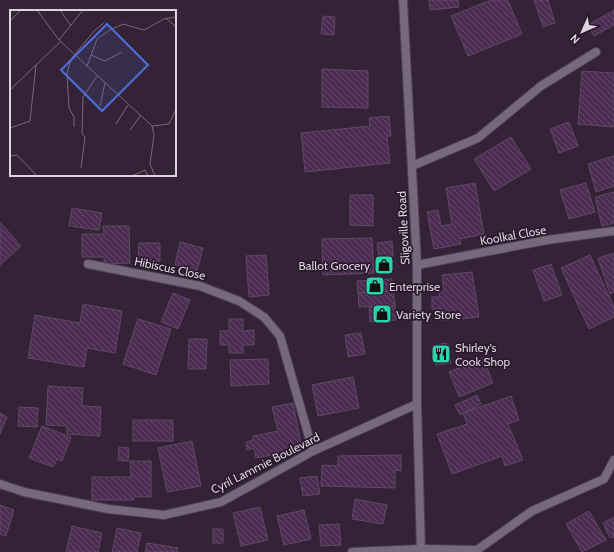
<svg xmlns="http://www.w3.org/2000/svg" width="614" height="552" viewBox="0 0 614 552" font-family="Cabin,sans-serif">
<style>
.building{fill:url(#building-back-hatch);stroke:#5d4a60}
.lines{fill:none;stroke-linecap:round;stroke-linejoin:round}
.minor-casing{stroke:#4f3f52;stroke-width:10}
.tertiary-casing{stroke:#4f3f52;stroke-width:10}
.minor{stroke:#78687b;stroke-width:8}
.tertiary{stroke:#78687b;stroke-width:8}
.labels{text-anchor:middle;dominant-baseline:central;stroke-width:3.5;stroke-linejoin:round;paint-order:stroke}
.street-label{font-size:12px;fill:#ded2df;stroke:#2a192d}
.poi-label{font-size:12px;fill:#ded2df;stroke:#2a192d;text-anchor:start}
.inset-road{fill:none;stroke:#78697a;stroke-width:1}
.view{fill:#4d6fda;fill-opacity:0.15;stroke:#4d6fda;stroke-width:2}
.inset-edge{fill:none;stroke:#ded2df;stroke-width:2}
</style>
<defs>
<pattern id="building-back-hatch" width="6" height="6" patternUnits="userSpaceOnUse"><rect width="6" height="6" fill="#4d2c53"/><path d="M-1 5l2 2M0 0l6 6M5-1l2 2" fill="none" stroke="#664a6b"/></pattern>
</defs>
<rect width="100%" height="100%" fill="#342337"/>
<!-- building -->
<g class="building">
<polygon points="429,0 458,0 459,7 430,10"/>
<polygon points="491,0 508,0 522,34 468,56 451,16"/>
<polygon points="534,0 548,0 555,23 543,27"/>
<polygon points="614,10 614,25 594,36 588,25"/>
<polygon points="323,16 335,17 334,35 321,34"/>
<polygon points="322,69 368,71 368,108 322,107"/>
<polygon points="582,71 614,73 614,127 578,124"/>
<polygon points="389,116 391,136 387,136 390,163 305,172 301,133 370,126 369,118"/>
<polygon points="569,122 578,146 559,153 550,129"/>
<polygon points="511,137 531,169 494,191 474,159"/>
<polygon points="614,156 614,186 596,192 588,164"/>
<polygon points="475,183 484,234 460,239 461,244 434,249 427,212 438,210 441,226 452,224 446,188"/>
<polygon points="586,183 595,212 569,219 560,190"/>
<polygon points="614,192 614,223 602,226 595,197"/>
<polygon points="350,195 373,195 373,226 350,225"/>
<polygon points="72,208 102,213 99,230 69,226"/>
<polygon points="0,222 21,246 0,265"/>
<polygon points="103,226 129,226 130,263 104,264 104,257 82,257 82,234 104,234"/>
<polygon points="372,238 374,273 323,275 322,239"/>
<polygon points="392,241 393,256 379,257 377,243"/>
<polygon points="180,242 203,248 197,271 175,265"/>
<polygon points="139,243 160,243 160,261 138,260"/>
<polygon points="614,253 614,292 610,294 598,258"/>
<polygon points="266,255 269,295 249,297 246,256"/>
<polygon points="590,255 614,307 614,317 589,329 561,268"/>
<rect x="378" y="258" width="12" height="14"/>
<polygon points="551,264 562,295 544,301 533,270"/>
<polygon points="472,272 479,317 442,321 441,309 432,309 432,297 439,297 439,292 444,291 442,275"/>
<polygon points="392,279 393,291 358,293 357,281"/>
<polygon points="393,291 395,306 359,307 358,293"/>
<polygon points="173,293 190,300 178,329 161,322"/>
<polygon points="83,304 122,311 115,353 87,348 84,367 28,358 35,315 80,323"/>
<polygon points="395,306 396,320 370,322 369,307"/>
<polygon points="138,319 171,329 156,375 123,364"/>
<polygon points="229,319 243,319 243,331 254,330 254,345 243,345 243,353 229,353 229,345 220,345 220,331 229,331"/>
<polygon points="361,333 365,354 348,357 345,335"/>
<polygon points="189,339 207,339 206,369 188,369"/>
<polygon points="446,343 451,363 436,365 432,346"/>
<polygon points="483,358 493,383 459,397 449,372"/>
<polygon points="268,359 269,384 231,386 230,360"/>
<polygon points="353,377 359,408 318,416 312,385"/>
<polygon points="48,386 83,388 82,406 101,407 100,436 67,434 67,426 46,425"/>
<polygon points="477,395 481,404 460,415 455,405"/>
<polygon points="511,396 519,420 508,424 523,460 505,466 502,456 452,474 437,434 467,424 463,413"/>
<polygon points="293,403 302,449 256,458 254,448 247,450 246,442 253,440 253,436 278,431 272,407"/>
<polygon points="19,407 38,408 37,427 18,426"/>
<polygon points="0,413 7,417 0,434"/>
<rect x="133" y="420" width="40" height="21"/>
<polygon points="42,426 71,437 62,461 57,459 53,467 29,458"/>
<polygon points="192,441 201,486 167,492 158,448"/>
<polygon points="119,447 129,448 128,461 118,460"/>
<polygon points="401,455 401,471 395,470 395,488 321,486 322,465 338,466 338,456"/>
<polygon points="130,461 151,461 151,497 134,497 134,500 92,500 92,477 131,477"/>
<polygon points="317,476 320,494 303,496 300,478"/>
<polygon points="355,499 387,505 383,524 352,519"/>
<polygon points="0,505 14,510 6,536 0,534"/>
<polygon points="260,507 268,540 241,546 233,513"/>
<polygon points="304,510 311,539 284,545 277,516"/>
<polygon points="589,511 606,540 582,552 566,524"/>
<polygon points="614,517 614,537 610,538 603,523"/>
<polygon points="339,524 341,545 321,546 319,525"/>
<polygon points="72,526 102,533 98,552 66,552"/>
<polygon points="117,528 141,533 137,552 112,552"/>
<rect x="213" y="529" width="10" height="14"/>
<polygon points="147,543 178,548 177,552 145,552"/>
</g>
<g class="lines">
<defs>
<g id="minor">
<polyline points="412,166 478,138 541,86 596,52"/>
<polyline points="88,264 200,286 239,301 264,317 280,336 313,451"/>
<polyline points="417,265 547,240 614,231"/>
<polyline points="0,484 24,492 108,509 164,515 221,502 313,451 417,404"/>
<polyline points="352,552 421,549 477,550 532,511 604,479 614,460"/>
</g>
<polyline id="tertiary" points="403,0 417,265 417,404 421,552"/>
</defs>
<!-- minor casing -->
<use href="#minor" class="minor-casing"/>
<!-- tertiary casing -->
<use href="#tertiary" class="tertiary-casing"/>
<!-- minor -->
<use href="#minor" class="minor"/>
<!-- tertiary -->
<use href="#tertiary" class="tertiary"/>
</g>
<!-- icons -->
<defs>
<symbol id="shop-square" viewBox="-11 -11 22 22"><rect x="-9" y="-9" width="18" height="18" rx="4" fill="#2bd5ac" stroke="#2a192d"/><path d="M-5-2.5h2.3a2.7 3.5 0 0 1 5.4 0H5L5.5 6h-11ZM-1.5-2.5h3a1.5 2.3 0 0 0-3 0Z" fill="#111"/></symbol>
<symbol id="restaurant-square" viewBox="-11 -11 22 22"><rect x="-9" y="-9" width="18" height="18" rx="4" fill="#2bd5ac" stroke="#2a192d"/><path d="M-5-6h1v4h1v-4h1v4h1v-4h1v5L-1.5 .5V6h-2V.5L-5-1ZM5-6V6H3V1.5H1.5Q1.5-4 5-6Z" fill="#111"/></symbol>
</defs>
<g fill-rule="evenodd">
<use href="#shop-square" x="373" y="254" width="22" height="22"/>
<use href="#shop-square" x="364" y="275" width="22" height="22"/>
<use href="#shop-square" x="371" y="303" width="22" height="22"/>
<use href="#restaurant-square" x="430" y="343" width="22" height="22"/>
</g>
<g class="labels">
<!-- street labels -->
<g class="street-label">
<text transform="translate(403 228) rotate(-93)">Sligoville Road</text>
<text transform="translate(513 235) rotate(-10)">Koolkal Close</text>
<text transform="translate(170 268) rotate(12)">Hibiscus Close</text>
<text transform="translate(265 463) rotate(-27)">Cyril Lammie Boulevard</text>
</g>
<!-- poi labels -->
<g class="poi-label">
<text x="370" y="265" text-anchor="end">Ballot Grocery</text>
<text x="389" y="286">Enterprise</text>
<text x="396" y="314">Variety Store</text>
<text x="455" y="347">Shirley's<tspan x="455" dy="14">Cook Shop</tspan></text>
</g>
</g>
<!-- overview -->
<g transform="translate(10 10)">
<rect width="166" height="166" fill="#342337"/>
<path class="inset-road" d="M 27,0 L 49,30 L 142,116 L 144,125 L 140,154 L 145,166M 50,0 L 61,16M 157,9 L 166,17M 0,11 L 11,0M 49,30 L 73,0M 81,45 L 95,51 L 112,42M 77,56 L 87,29 L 100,20 L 113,14 L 134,20 L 154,9 L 166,7M 0,80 L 51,31M 90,96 L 95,73M 106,114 L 118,95M 142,116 L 159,114 L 166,99M 64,117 L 64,107 L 59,98 L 57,64 L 61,49 L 85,20 L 94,13M 0,118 L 20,111 L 26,55M 120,120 L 131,105M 0,146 L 7,145 L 27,166M 71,158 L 75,127 L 72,124 L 73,87 L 87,66M 122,166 L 135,160 L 138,166"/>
<path class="view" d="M 97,14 L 138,55 L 92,101 L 51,60 Z"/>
<rect width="166" height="166" class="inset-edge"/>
</g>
<!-- north arrow -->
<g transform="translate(582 32) rotate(225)" stroke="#2a192d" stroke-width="3" paint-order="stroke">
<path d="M0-3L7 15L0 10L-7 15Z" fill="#ded2df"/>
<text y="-6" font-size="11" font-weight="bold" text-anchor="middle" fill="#ded2df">N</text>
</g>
</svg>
